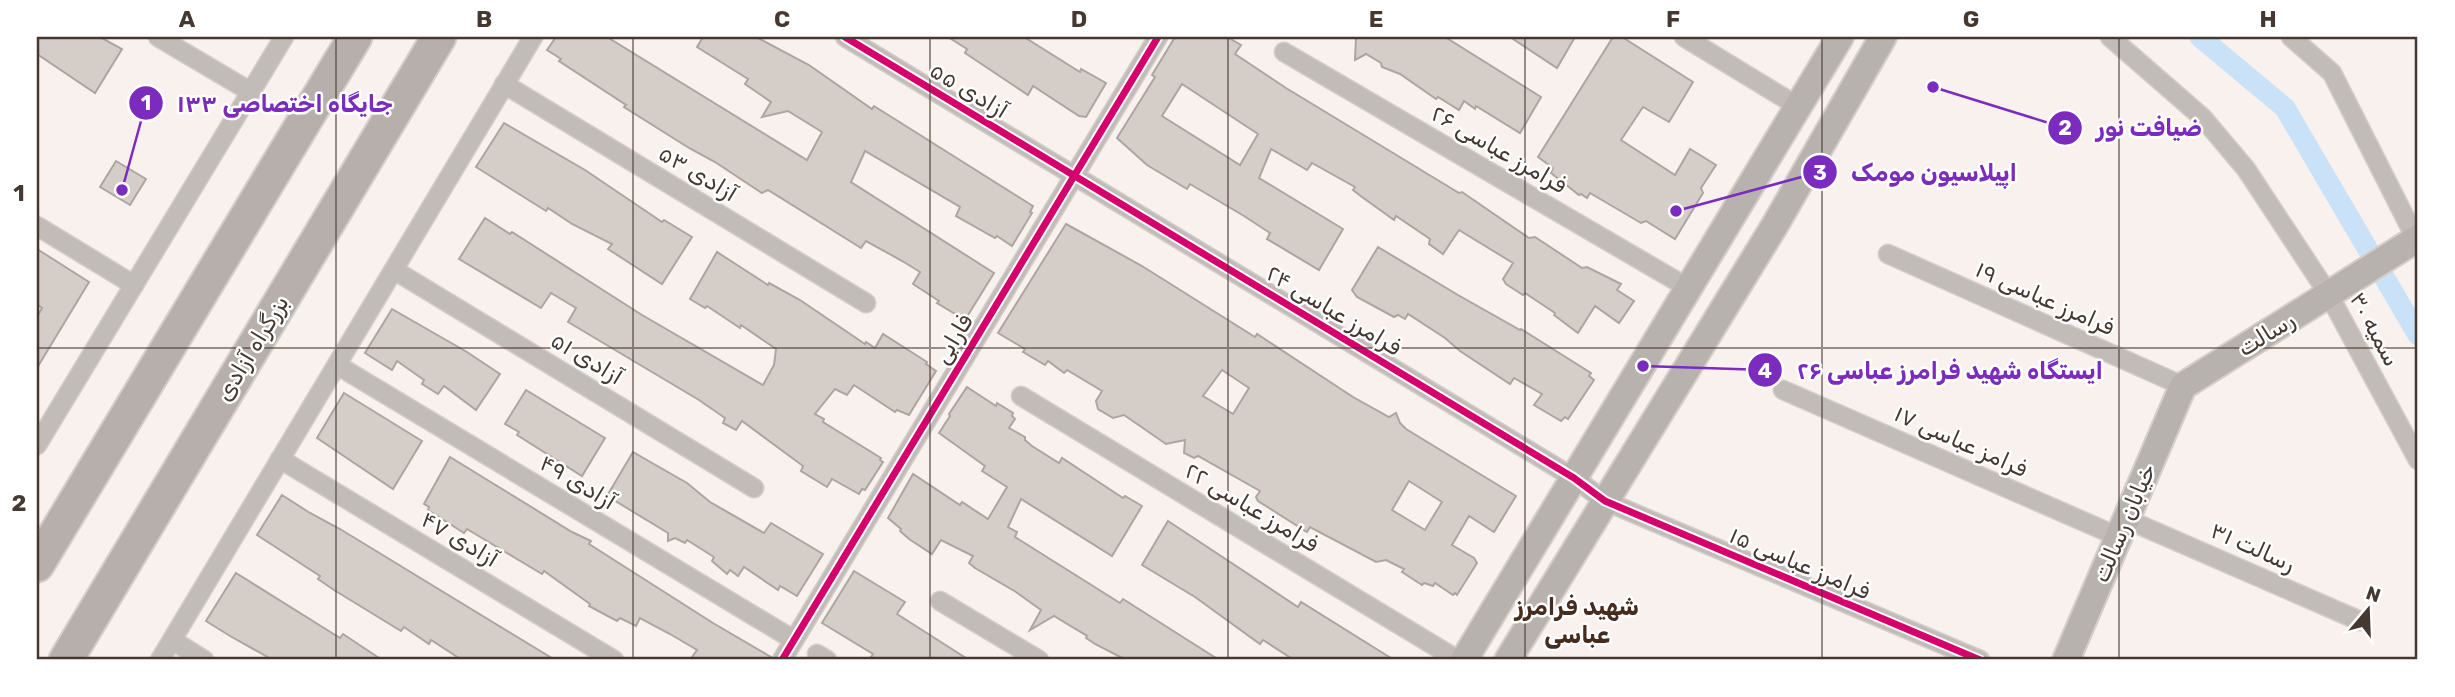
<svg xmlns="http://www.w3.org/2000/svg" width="2455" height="697" viewBox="0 0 2455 697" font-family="Rubik,'Noto Naskh Arabic',sans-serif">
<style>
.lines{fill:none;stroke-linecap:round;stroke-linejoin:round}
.canal{stroke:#cae2f7;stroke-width:21}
.building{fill:#d5cdc7;stroke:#ada59f;stroke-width:2;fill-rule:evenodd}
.street-casing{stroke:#d4cdc9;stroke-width:21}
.secondary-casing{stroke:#d4cdc9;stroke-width:30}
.highway-casing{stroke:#d4cdc9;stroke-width:37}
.street{stroke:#c2bcb9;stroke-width:18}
.secondary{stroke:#b8b2ae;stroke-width:26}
.highway{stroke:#b6afab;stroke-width:33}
.cycleway-casing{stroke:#fff;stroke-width:11}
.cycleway{stroke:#d6006c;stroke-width:7}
.grid{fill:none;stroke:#453830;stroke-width:2;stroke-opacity:0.55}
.labels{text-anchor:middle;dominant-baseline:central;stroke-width:5;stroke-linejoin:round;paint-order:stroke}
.street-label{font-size:23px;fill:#453830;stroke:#fff}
.neighbourhood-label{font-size:24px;font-weight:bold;fill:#462c1d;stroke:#fff}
.leader{fill:none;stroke:#7b2cbf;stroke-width:2.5}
.callout-dot{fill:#7b2cbf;stroke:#fff;stroke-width:2.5}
.mark-label{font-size:21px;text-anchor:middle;font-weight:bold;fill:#fff}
.callout-label{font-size:24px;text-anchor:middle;font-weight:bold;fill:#7b2cbf;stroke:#fff;stroke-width:5;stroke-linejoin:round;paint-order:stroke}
.neatline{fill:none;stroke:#453830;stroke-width:2.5}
.grid-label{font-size:23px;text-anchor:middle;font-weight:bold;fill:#453830}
</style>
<rect width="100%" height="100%" fill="#f9f1ee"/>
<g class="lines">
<!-- canal -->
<polyline class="canal" points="2200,37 2285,108 2418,335"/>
</g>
<!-- building -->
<g class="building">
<polygon points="37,37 100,37 122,49 95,93 37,54"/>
<polygon points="556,37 607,37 807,160 822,132 788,111 762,117 771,102 745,84 748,79 697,47 703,37 756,37 809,65 872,109 874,106 1033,206 1030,212 1032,213 1012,246 997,236 995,238 956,216 960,207 865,151 851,182 994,273 965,320 937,303 939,301 913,284 920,272 904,262 866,241 861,248 768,190 762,193 715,162 689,148 624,107 626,105 559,61 561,59 547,50"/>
<polygon points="948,37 1024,37 1080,72 1081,69 1106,83 1086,117 1079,116 1033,86 1028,95 965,53 967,49"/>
<path d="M 1175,37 L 1227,37 L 1241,45 L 1235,54 L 1286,88 L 1459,193 L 1462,192 L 1529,238 L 1535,237 L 1582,268 L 1587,267 L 1621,284 L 1617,290 L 1634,301 L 1619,323 L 1595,306 L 1578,333 L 1554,315 L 1555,313 L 1525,293 L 1523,295 L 1506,284 L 1503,279 L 1513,263 L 1459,230 L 1443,254 L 1429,244 L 1430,239 L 1396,216 L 1394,220 L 1362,197 L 1353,190 L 1355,187 L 1312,163 L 1307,170 L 1271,149 L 1259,178 L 1343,229 L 1319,270 L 1267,239 L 1270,233 L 1244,216 L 1190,184 L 1187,189 L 1147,165 L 1117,138 L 1155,77 L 1152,75 ZM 1182,84 L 1258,134 L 1240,165 L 1162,116 Z"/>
<polygon points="1356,37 1445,37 1541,97 1520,133 1476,106 1475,109 1464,101 1459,110 1438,97 1436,99 1400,74 1382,67 1381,63 1366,54 1355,60"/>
<polygon points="1510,37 1575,37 1557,68"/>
<polygon points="1613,37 1622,37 1693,82 1669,122 1643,107 1621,140 1675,175 1690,149 1716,165 1701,188 1703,193 1675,239 1646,221 1641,223 1590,193 1587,198 1581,194 1579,195 1551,173 1553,168 1538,157"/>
<polygon points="504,123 585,170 662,222 664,220 692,237 662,284 608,249 612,244 572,224 548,208 546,211 476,167"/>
<polygon points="116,161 146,179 130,205 100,187"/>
<polygon points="485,218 510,234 512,232 642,315 763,385 774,365 776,349 741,325 740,328 707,306 705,308 690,299 717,252 768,285 769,283 800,300 865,344 866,342 875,348 883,334 927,362 926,364 936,371 909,415 897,410 895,412 854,385 847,395 835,389 815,414 824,419 823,422 881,458 880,460 883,462 865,490 862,489 859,494 832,479 827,487 801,471 803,466 742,421 736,430 723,423 725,418 699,400 568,322 576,308 551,293 541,308 459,259"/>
<path d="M 1066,224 L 1142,266 L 1255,337 L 1257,334 L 1353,397 L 1389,417 L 1396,413 L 1400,423 L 1406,429 L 1516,496 L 1494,532 L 1469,516 L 1452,545 L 1474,558 L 1477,563 L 1457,595 L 1455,593 L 1453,595 L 1435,583 L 1433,586 L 1424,583 L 1422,585 L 1402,572 L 1404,569 L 1386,560 L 1376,562 L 1310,527 L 1307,532 L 1258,501 L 1256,497 L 1260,491 L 1198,456 L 1194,458 L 1184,453 L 1185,440 L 1166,444 L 1124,415 L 1113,418 L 1098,409 L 1096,401 L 1102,391 L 1067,370 L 1064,373 L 1048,361 L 1045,365 L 1023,352 L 1025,349 L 998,333 ZM 1222,370 L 1249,388 L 1233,414 L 1203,396 ZM 1409,481 L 1442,502 L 1425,530 L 1392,510 Z"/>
<polygon points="1378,247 1458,295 1520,330 1521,329 1591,373 1589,376 1594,380 1568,419 1565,417 1561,421 1534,405 1542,394 1514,378 1510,384 1460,351 1445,338 1408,314 1405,319 1398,315 1394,317 1357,297 1352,290"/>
<polygon points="37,249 89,282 37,368 37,317 42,308 37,304"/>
<polygon points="392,309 467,352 500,374 476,410 444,386 438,394 422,384 424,380 397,361 392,370 365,353"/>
<polygon points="967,387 996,406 997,403 1013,413 1012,416 1015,419 1009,428 1025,437 1025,440 1032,446 1059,463 1062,458 1123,498 1125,496 1142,506 1112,556 1021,499 1008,527 1017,532 1015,537 1120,603 1123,599 1219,660 1126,660 1095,644 1086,638 1087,636 1054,616 1030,630 1041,610 1016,592 975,568 969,563 973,556 941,540 932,554 909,539 900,531 901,529 888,518 913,474 960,505 962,502 988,519 1007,487 982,471 985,466 939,433 950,416 949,414"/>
<polygon points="526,390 605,438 582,476 517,435 519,432 505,424"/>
<polygon points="344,393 422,441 393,489 317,438"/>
<polygon points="633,452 687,483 710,502 764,533 771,523 823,554 797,596 780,586 778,590 744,567 738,576 730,570 727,574 712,561 714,557 687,540 685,543 675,538 668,541 668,533 607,496"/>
<polygon points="450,457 572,532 591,541 589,544 713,623 771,657 771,660 690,660 697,650 670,634 640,618 636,626 620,618 617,621 589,606 590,604 544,571 542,574 467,529 464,533 428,510 429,507 424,504"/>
<polygon points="282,495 310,513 340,529 555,660 462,660 431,640 429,644 404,627 401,631 334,590 318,579 320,576 257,535"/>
<polygon points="1168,521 1298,607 1301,602 1394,660 1294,660 1263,640 1260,644 1195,597 1142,565"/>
<polygon points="854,571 905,602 897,614 969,660 869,660 873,654 822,623"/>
<polygon points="236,573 340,638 343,634 382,660 273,660 230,636 206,621"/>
</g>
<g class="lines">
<defs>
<g id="street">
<polyline points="158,37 251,92"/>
<polyline points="845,37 1574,478 1605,501 1980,660"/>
<polyline points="1684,37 1799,107"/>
<polyline points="2110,37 2203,118 2246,169 2329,295 2418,460"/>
<polyline points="2291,37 2332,73 2416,239"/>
<polyline points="1284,52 1690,289"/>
<polyline points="504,84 866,303"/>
<polyline points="37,226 134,285"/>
<polyline points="1888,254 2183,386"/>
<polyline points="394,270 754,488"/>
<polyline points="337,365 794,640"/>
<polyline points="1783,390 2119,537"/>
<polyline points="1021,396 1458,660"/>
<polyline points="37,445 284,37"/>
<polyline points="280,459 614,660"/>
<polyline points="2126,519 2360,621"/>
<polyline points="940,601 1039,660"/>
<polyline points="172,640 204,660"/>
<polyline points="817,654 827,660"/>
<polyline points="160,660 533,37"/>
<polyline points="782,660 1158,37"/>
</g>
<g id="secondary">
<polyline points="1464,660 1840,37"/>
<polyline points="1508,660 1775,225 1883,37"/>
<polyline points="2066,660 2183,386 2418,238"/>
</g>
<g id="highway">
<polyline points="37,565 355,37"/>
<polyline points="66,660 439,37"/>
</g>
</defs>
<!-- street casing -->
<use href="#street" class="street-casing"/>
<!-- secondary casing -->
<use href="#secondary" class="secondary-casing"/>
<!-- highway casing -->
<use href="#highway" class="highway-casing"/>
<!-- street -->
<use href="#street" class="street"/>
<!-- secondary -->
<use href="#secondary" class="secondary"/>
<!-- highway -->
<use href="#highway" class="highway"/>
<defs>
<g id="cycleway">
<polyline points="845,37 1574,478 1605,501 1980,660"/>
<polyline points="782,660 1158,37"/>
</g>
</defs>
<!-- cycleway casing -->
<use href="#cycleway" class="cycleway-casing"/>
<!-- cycleway -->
<use href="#cycleway" class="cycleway"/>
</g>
<!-- grid -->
<path class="grid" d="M 336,37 L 336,660M 633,37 L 633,660M 930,37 L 930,660M 1228,37 L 1228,660M 1525,37 L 1525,660M 1822,37 L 1822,660M 2119,37 L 2119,660M 37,348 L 2418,348"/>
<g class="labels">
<!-- street labels -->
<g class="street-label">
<text transform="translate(969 90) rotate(31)">آزادی ۵۵</text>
<text transform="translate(1499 149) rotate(30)">فرامرز عباسی ۲۶</text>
<text transform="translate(698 173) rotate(31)">۵۳ آزادی</text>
<text transform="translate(2045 298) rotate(24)">فرامرز عباسی ۱۹</text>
<text transform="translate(1334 310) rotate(31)">فرامرز عباسی ۲۴</text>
<text transform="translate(2375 329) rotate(62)">سمیه ۳۰</text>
<text transform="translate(2266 334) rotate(-32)">رسالت</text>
<text transform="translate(953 339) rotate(-59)">فارابی</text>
<text transform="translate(252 348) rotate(-59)">بزرگراه آزادی</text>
<text transform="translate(587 358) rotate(31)">۵۱ آزادی</text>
<text transform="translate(1961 441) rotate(24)">فرامز عباسی ۱۷</text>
<text transform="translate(578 482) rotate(31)">۴۹ آزادی</text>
<text transform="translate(1252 507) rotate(31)">فرامرز عباسی ۲۲</text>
<text transform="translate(2124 523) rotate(-67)">خیابان رسالت</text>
<text transform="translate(460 539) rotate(31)">۴۷ آزادی</text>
<text transform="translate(2253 547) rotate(24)">رسالت ۳۱</text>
<text transform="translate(1800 563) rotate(23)">فرامرز عباسی ۱۵</text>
</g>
<!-- neighbourhood labels -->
<g class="neighbourhood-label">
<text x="1577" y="607">شهید فرامرز<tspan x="1577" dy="28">عباسی</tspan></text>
</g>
</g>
<!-- callouts -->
<path class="leader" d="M122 190L146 103M1933 87L2065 128M1676 211L1820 172M1643 366L1765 370"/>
<g class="callout-dot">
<circle cx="122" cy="190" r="7"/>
<circle cx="1933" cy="87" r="7"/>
<circle cx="1676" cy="211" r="7"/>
<circle cx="1643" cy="366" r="7"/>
<circle cx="146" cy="103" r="18"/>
<circle cx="2065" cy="128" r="18"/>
<circle cx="1820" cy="172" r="18"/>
<circle cx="1765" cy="370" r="18"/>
</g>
<g class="mark-label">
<text x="146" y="110">1</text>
<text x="2065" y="135">2</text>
<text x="1820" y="180">3</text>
<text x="1765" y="378">4</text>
</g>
<g class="callout-label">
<text x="285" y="112">جایگاه اختصاصی ۱۳۳</text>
<text x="2149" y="136">ضیافت نور</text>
<text x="1934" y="181">اپیلاسیون مومک</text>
<text x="1950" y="379">ایستگاه شهید فرامرز عباسی ۲۶</text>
</g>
<!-- border -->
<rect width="2455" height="697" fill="none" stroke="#ffffff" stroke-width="77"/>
<!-- north arrow -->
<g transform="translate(2368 610) rotate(19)" stroke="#ffffff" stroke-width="5" paint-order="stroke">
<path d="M0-5L12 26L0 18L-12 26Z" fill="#453830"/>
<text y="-10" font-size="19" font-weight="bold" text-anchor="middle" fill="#453830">N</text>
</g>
<rect x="38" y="38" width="2378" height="620" class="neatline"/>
<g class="grid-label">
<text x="187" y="27">A</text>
<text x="484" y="27">B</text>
<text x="782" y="27">C</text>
<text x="1079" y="27">D</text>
<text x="1376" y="27">E</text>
<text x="1673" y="27">F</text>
<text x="1971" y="27">G</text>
<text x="2268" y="27">H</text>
<text x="19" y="201">1</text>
<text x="19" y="511">2</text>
</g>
</svg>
